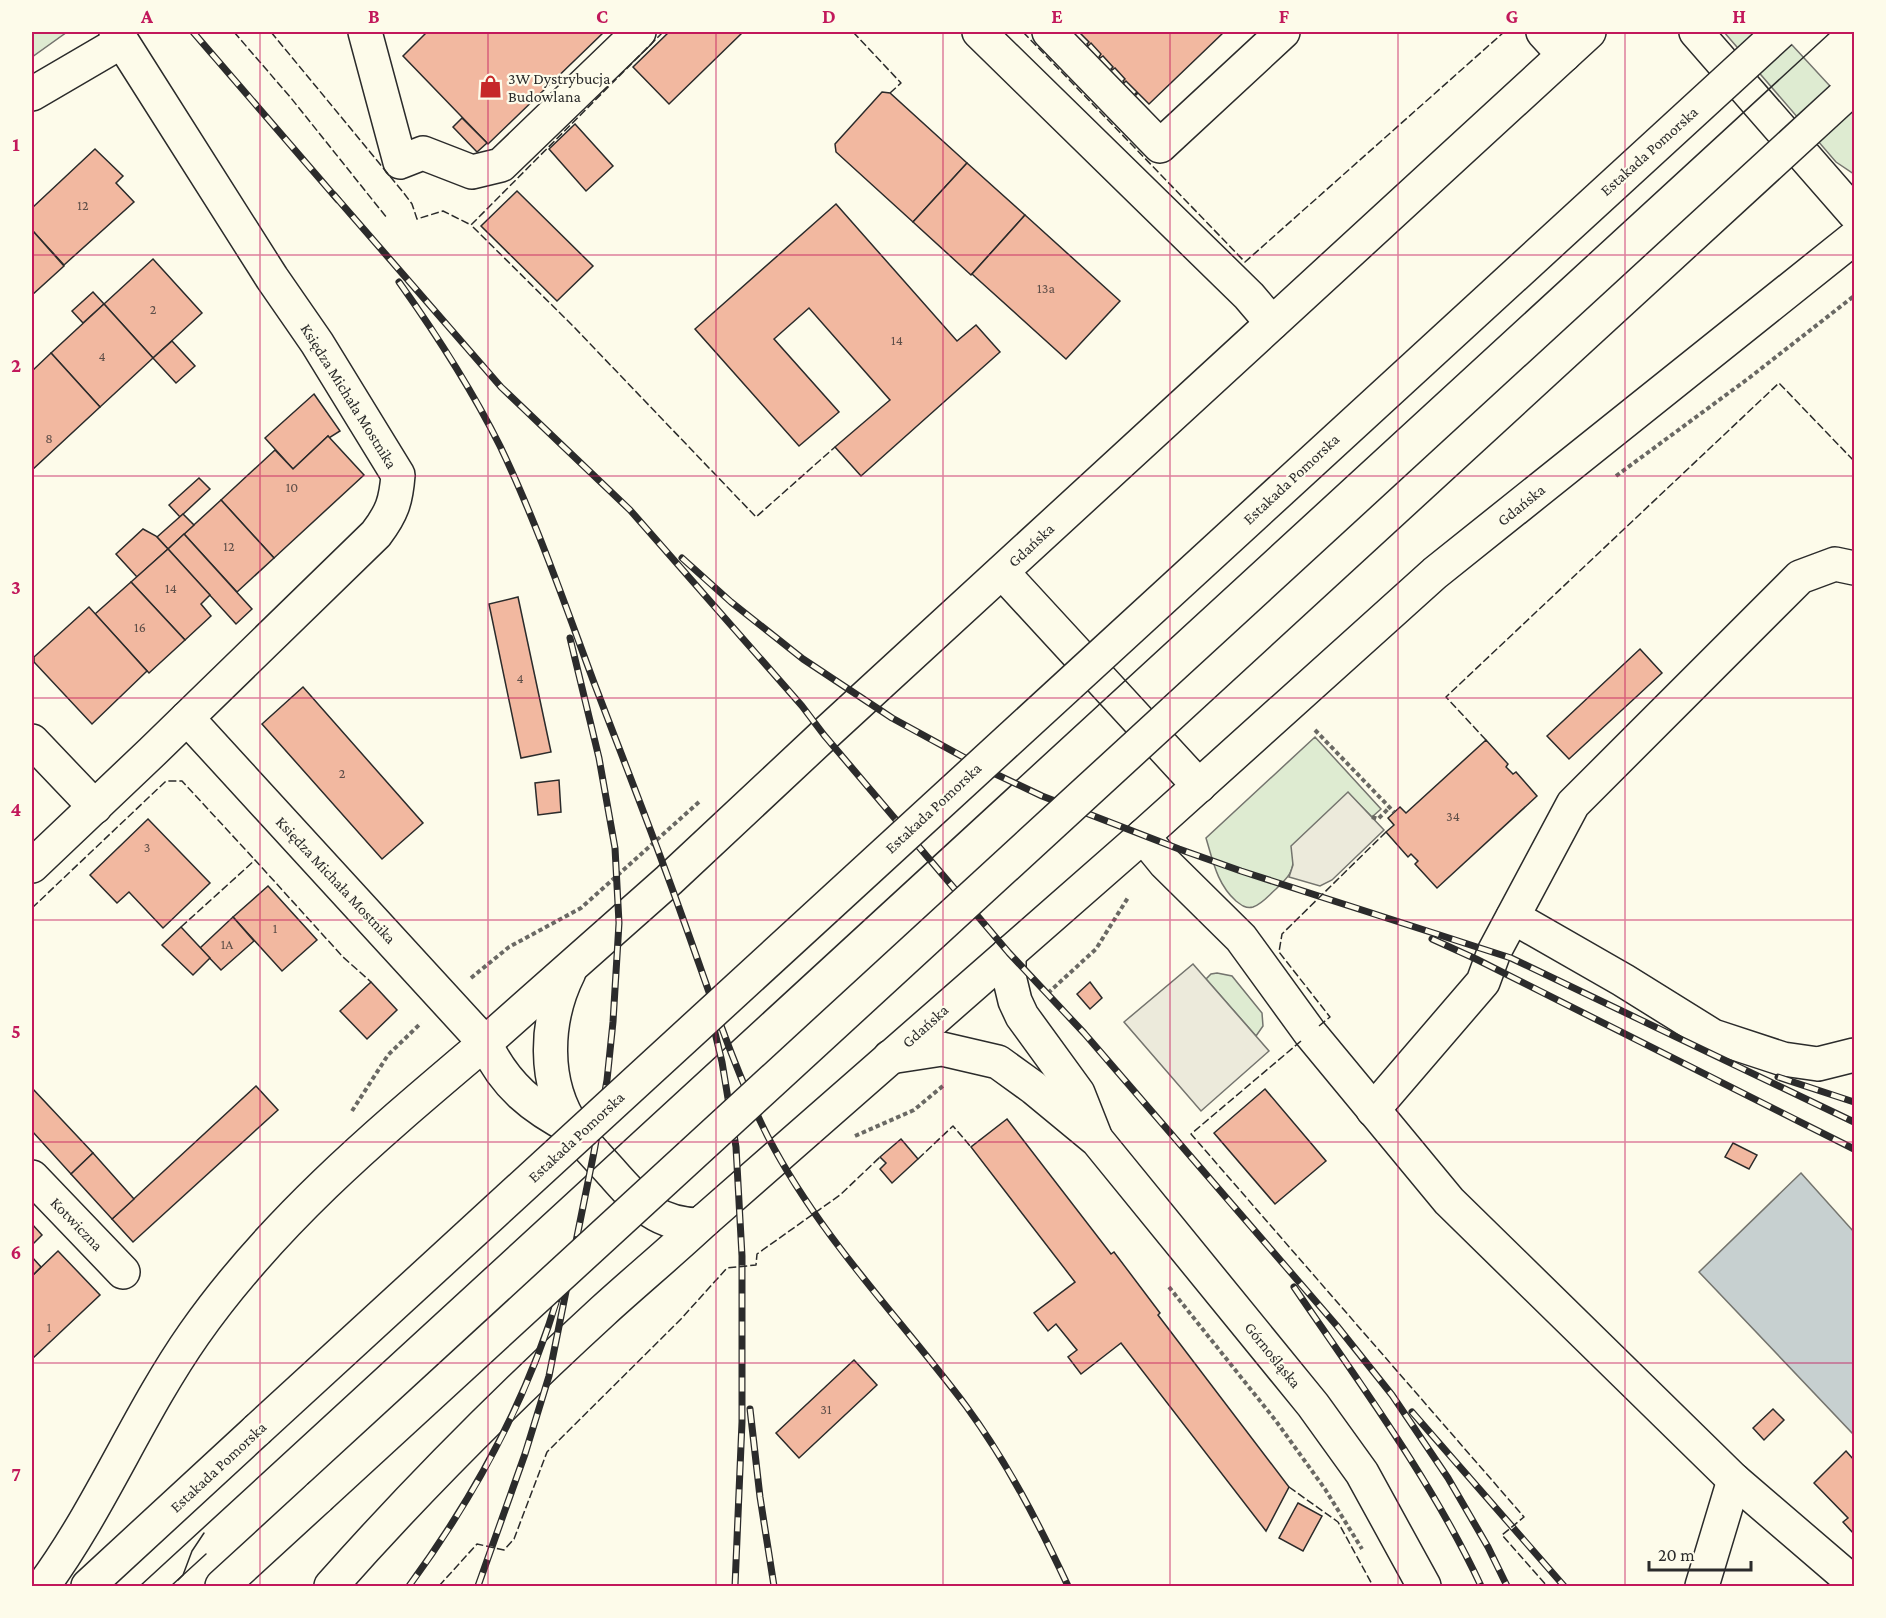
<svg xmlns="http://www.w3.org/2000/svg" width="1886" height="1618" viewBox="0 0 1886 1618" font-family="'Crimson Pro',serif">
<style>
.green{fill:#deebd1;stroke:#74746e;stroke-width:1.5}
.parking{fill:#eceadb;stroke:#74746e;stroke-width:1.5}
.water{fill:#c7d0d0;stroke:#74746e;stroke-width:1.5}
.building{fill:#f2b8a0;stroke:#2b2b2b;stroke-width:1.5}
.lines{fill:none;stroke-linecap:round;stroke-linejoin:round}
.minor-casing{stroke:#2b2b2b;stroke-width:36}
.major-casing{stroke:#2b2b2b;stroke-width:36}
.path{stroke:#6a6964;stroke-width:4;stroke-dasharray:4.5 3;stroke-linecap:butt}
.minor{stroke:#fdfbea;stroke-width:33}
.major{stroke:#fdfbea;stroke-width:33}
.tram{stroke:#2b2b2b;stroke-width:1.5}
.rail-casing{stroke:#2b2b2b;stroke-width:7}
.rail{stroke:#fdfbea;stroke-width:4.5;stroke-dasharray:14;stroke-linecap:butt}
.major-bridge-casing{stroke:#2b2b2b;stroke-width:36;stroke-linecap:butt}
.major-bridge{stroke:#fdfbea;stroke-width:33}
.fence{stroke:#2b2b2b;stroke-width:1.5;stroke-dasharray:8 3;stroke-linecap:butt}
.grid{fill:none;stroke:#c2185b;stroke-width:1.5;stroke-opacity:0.55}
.labels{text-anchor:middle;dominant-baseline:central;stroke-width:4.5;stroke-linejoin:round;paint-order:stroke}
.number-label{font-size:14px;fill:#5d4e48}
.poi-label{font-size:16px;fill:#2b2b2b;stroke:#fdfbea;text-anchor:start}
.street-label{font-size:16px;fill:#2b2b2b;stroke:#fdfbea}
.neatline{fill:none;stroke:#c2185b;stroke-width:2}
.grid-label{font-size:20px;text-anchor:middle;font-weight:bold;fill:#c2185b}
</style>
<rect width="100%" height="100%" fill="#fdfbea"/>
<!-- green -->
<g class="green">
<polygon points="32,32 67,32 32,57"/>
<polygon points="1724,32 1780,32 1854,112 1854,174 1836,162"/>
<path d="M 1315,737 L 1381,809 L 1372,817 L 1348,793 L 1293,858 C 1294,873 1286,879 1276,889 C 1269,895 1262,904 1253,907 C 1246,909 1241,905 1236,901 C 1217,884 1213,861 1206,838 Z"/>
<polygon points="1217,973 1232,976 1262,1013 1263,1026 1256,1036 1206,979 1211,974"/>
</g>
<!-- parking -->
<g class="parking">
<polygon points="1348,792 1384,830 1332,880 1320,886 1289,877 1293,865 1291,846"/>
<polygon points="1193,964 1269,1051 1201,1111 1124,1022"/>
</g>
<!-- water -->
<polygon class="water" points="1801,1173 1854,1232 1854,1435 1699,1272"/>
<!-- building -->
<g class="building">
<polygon points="427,32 604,32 488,144 403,56"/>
<polygon points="669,32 743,32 669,104 633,67"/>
<polygon points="1079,32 1224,32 1149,104 1138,93 1136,95 1135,94 1137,92 1126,81 1124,83 1123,81 1125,79 1115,68 1112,70 1111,69 1113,67 1103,56 1100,58 1099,57 1101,54 1091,43 1088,46 1087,44 1089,42"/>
<polygon points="882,92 890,93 967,163 913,222 836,152 835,144"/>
<polygon points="462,118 487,143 477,152 453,127"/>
<polygon points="575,124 613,166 586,191 549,149"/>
<polygon points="95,149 123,176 116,183 134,202 64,265 32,230 32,208"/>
<polygon points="967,163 1025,215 971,275 913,222"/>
<polygon points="517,191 593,266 557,301 481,226"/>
<polygon points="836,204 957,341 976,325 1000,352 861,476 835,447 890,400 809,308 774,339 839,412 799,446 695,329"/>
<polygon points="1025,215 1120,301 1066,359 972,274"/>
<polygon points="32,230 64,266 32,295"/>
<polygon points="153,259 202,313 153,358 104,304"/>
<polygon points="93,292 104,304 83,323 72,311"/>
<polygon points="104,304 153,358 100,407 51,353"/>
<polygon points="172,341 195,366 176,383 153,358"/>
<polygon points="51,353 100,407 32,470 32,371"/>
<polygon points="314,394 340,431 329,438 328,436 293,469 265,438"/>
<polygon points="328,436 364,475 274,558 221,500 275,450 293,469"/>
<polygon points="199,478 210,489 180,517 169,505"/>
<polygon points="221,500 274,558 237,592 184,534"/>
<polygon points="183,514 194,525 168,549 157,537"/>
<polygon points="143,529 156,536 168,549 137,577 116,554"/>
<polygon points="184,534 252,609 236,624 168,549"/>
<polygon points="168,549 210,595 201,604 211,616 185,640 131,582"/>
<polygon points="131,582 185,640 149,673 95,614"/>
<polygon points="518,597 551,752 521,758 489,604"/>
<polygon points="89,607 147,671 92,724 34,662 34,657"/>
<polygon points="1640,649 1662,673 1569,759 1547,736"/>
<polygon points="303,687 423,823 382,859 262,724"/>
<polygon points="1486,740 1508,764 1506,767 1513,774 1516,772 1537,796 1437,888 1415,864 1418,861 1411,854 1408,857 1386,832 1394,825 1388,818 1400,807 1406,813"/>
<polygon points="559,780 561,812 538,815 535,783"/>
<polygon points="148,819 210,883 163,928 129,892 117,903 90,875"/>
<polygon points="268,886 317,940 282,971 233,917"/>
<polygon points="233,917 254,941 221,970 200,948"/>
<polygon points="181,927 210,958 193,975 162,945"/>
<polygon points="371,982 397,1010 367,1039 340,1011"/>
<polygon points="1090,982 1102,998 1090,1009 1077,994"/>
<polygon points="256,1086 278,1110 133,1242 112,1219"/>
<polygon points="32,1088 93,1153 71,1174 32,1131"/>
<polygon points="1265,1089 1326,1161 1275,1204 1214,1133"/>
<polygon points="1007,1119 1111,1254 1114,1252 1160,1313 1158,1315 1289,1487 1266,1531 1121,1343 1081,1374 1068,1357 1077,1350 1056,1324 1048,1331 1034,1313 1075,1282 971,1147"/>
<polygon points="901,1139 918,1159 892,1183 880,1169 886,1163 880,1157"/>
<polygon points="1733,1143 1757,1155 1749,1169 1725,1157"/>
<polygon points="93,1153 134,1199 112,1219 71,1174"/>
<polygon points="32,1224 42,1235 32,1245"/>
<polygon points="58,1251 100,1295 32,1359 32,1276"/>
<polygon points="32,1257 41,1267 32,1276"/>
<polygon points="854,1360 877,1385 799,1458 776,1433"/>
<polygon points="1773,1409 1784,1420 1764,1440 1753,1428"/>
<polygon points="1846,1451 1854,1460 1854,1534 1843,1522 1848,1518 1814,1483"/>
<polygon points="1298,1503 1322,1516 1303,1551 1279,1538"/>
</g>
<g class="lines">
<defs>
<g id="minor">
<polyline points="365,32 400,162 423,153 472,172 501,165 639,32"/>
<polyline points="979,32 1249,296 1272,323"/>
<polyline points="1049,32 1160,146 1283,32"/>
<polyline points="1543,32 1564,55"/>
<polyline points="1696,32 1854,213"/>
<polyline points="32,94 121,42"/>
<polyline points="1002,572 1199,786"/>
<path d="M 187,718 L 485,1043 C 505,1086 533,1108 574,1129"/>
<polyline points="32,741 95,807"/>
<polyline points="1143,836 1165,863 1241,938 1310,1033 1449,1201 1734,1480 1854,1583"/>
<path d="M 32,866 L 152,752 L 376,534 C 392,513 396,501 398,475 L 317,343 L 272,278 L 116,32"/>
<polyline points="1513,917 1623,980 1713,1036 1783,1059 1818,1064 1854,1055"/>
<polyline points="1009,953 1009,976 1015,1001 1022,1016 1078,1093 1095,1136"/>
<path d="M 569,972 C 545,1020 542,1083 574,1129 C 585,1145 600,1159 613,1174 C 640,1204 656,1224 699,1225"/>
<polyline points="485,1043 669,880 824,735 1589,32"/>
<polyline points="890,1057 942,1049 998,1062 1034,1088 1097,1140 1313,1405 1362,1473 1424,1586"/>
<polyline points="1373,1110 1483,982 1494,952 1573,804 1800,577 1835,564 1854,568"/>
<polyline points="32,1177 123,1272"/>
<polyline points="705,1220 1143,836 1435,573 1854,238"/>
<polyline points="1702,1586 1734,1480"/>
</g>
<g id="major">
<path d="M 43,1586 C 101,1507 138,1414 194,1334 C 274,1220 380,1132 485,1043"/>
<polyline points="88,1586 257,1430"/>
<polyline points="222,1586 319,1497"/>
<path d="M 331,1586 C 416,1490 508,1398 603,1311 C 637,1280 672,1251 705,1220"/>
</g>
</defs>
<!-- minor casing -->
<use href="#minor" class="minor-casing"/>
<!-- major casing -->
<use href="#major" class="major-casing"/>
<!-- path -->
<g class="path">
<polyline points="1616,476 1749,378 1854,296"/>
<polyline points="1315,730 1394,812"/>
<polyline points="1372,817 1378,819 1390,807"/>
<polyline points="471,978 509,947 581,908 699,802"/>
<polyline points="1048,993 1096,949 1129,896"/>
<polyline points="352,1111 388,1055 421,1023"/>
<polyline points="855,1136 914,1110 944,1085"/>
<polyline points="1169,1287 1276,1421 1325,1489 1362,1549"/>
</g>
<!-- minor -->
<use href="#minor" class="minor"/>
<!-- major -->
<use href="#major" class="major"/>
<!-- tram -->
<g class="tram">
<polyline points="178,1580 183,1575 192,1551 204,1533"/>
<polyline points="140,1586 1831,32"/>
<polyline points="171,1586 206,1554"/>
</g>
<defs>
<g id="rail">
<polyline points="193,32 338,200"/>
<polyline points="334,195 501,387 630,510 802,706 824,735 1009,953 1084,1033 1337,1326 1392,1395 1448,1478 1488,1547 1507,1586"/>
<path d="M 399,282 C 436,334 471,388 500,446 C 536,521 564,602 593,680 C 623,759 654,837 682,916 C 709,990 733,1068 768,1137 C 820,1237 899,1317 966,1406 C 1007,1462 1039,1524 1068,1586"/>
<polyline points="682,558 731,602 803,659 892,718 987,770 1042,796 1179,849 1241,871 1511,958 1854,1122"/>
<polyline points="1432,939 1476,959 1854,1149"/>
<polyline points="711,1016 722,1062 736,1147 742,1256 742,1422 735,1586"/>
<polyline points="1778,1077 1854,1102"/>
<path d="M 1294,1287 C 1360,1384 1431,1479 1481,1586"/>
<polyline points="750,1409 760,1497 774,1586"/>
<polyline points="1412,1412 1564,1586"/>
<path d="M 409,1586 C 475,1496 527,1401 559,1293"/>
<polyline points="478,1586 525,1454 549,1376 594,1152 607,1080 613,1022 619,923 615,848 599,758 570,638"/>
</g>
</defs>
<!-- rail casing -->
<use href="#rail" class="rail-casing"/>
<!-- rail -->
<use href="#rail" class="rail"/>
<defs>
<g id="major-bridge">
<polyline points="257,1430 1780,32"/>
<polyline points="319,1497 1842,98"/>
</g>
</defs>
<!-- major-bridge casing -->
<use href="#major-bridge" class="major-bridge-casing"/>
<!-- major-bridge -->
<use href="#major-bridge" class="major-bridge"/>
<!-- fence -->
<g class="fence">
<polyline points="234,32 291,98 387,218"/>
<polyline points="271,32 403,192 412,204 417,219 443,211 471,225"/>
<polyline points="663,32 471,225 573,326 756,517 835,447"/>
<polyline points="853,32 901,83 890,93"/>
<polyline points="1023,32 1245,262 1504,32"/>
<polyline points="1486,740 1446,697 1779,383 1854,461"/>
<polyline points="32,908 166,781 182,781 255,860"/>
<polyline points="181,927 255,860 343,957 371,982"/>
<polyline points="1319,1026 1330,1017 1279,952 1282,934 1386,832"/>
<polyline points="1301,1041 1191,1134 1524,1517 1502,1535 1547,1586"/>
<polyline points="918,1159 953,1126 971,1147"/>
<polyline points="1289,1487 1338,1522 1373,1586"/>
<polyline points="439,1586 477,1544 504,1550 514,1539 547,1452 681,1319 727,1268 756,1265 757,1254 840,1195 880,1157"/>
</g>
</g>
<!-- grid -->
<path class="grid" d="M 260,32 L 260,1586M 488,32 L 488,1586M 716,32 L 716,1586M 943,32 L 943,1586M 1170,32 L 1170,1586M 1398,32 L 1398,1586M 1625,32 L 1625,1586M 32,255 L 1854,255M 32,476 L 1854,476M 32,698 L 1854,698M 32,920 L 1854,920M 32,1142 L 1854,1142M 32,1363 L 1854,1363"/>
<!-- icons -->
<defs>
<symbol id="shop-bare" viewBox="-9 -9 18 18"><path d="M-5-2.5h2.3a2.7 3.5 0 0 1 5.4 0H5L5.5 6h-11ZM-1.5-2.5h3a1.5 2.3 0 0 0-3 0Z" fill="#c62828" stroke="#fdfbea" stroke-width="2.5" paint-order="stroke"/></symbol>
</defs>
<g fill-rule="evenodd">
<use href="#shop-bare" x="474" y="70" width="33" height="33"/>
</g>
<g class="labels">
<!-- number labels -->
<g class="number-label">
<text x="83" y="205">12</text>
<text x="1046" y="288">13a</text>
<text x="153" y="309">2</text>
<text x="897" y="340">14</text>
<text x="102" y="356">4</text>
<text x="49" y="438">8</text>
<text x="292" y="487">10</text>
<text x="229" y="546">12</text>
<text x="171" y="588">14</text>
<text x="140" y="627">16</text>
<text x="520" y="678">4</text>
<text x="342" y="773">2</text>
<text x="1453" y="816">34</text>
<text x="147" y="847">3</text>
<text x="275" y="928">1</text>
<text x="227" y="944">1A</text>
<text x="49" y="1327">1</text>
<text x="826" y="1409">31</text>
</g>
<!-- poi labels -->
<g class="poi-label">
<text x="508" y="78">3W Dystrybucja<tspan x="508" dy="18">Budowlana</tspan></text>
</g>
<!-- street labels -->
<g class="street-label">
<text transform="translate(1649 151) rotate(-42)">Estakada Pomorska</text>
<text transform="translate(349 396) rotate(58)">Księdza Michała Mostnika</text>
<text transform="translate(1291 479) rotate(-43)">Estakada Pomorska</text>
<text transform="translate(1521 505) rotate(-39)">Gdańska</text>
<text transform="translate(1031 545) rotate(-43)">Gdańska</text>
<text transform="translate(933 808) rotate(-43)">Estakada Pomorska</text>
<text transform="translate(336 880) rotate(47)">Księdza Michała Mostnika</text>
<text transform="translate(925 1026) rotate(-42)">Gdańska</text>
<text transform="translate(576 1137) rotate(-43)">Estakada Pomorska</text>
<text transform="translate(77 1224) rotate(46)">Kotwiczna</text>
<text transform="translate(1273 1355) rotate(51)">Górnośląska</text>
<text transform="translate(218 1467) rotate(-43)">Estakada Pomorska</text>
</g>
</g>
<!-- border -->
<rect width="1886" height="1618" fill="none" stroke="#fdfbea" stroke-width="66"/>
<!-- scale -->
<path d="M1649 1561v9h102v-9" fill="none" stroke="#2b2b2b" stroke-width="3"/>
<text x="1658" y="1561" font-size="18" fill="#2b2b2b" stroke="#fdfbea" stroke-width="4.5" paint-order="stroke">20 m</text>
<rect x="33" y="33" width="1820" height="1552" class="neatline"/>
<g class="grid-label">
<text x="147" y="23">A</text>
<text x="374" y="23">B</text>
<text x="602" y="23">C</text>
<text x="829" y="23">D</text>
<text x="1057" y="23">E</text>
<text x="1284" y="23">F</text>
<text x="1512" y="23">G</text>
<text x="1739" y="23">H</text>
<text x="16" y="151">1</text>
<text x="16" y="372">2</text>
<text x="16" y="594">3</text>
<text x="16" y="816">4</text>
<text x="16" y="1038">5</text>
<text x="16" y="1259">6</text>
<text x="16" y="1481">7</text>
</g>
</svg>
